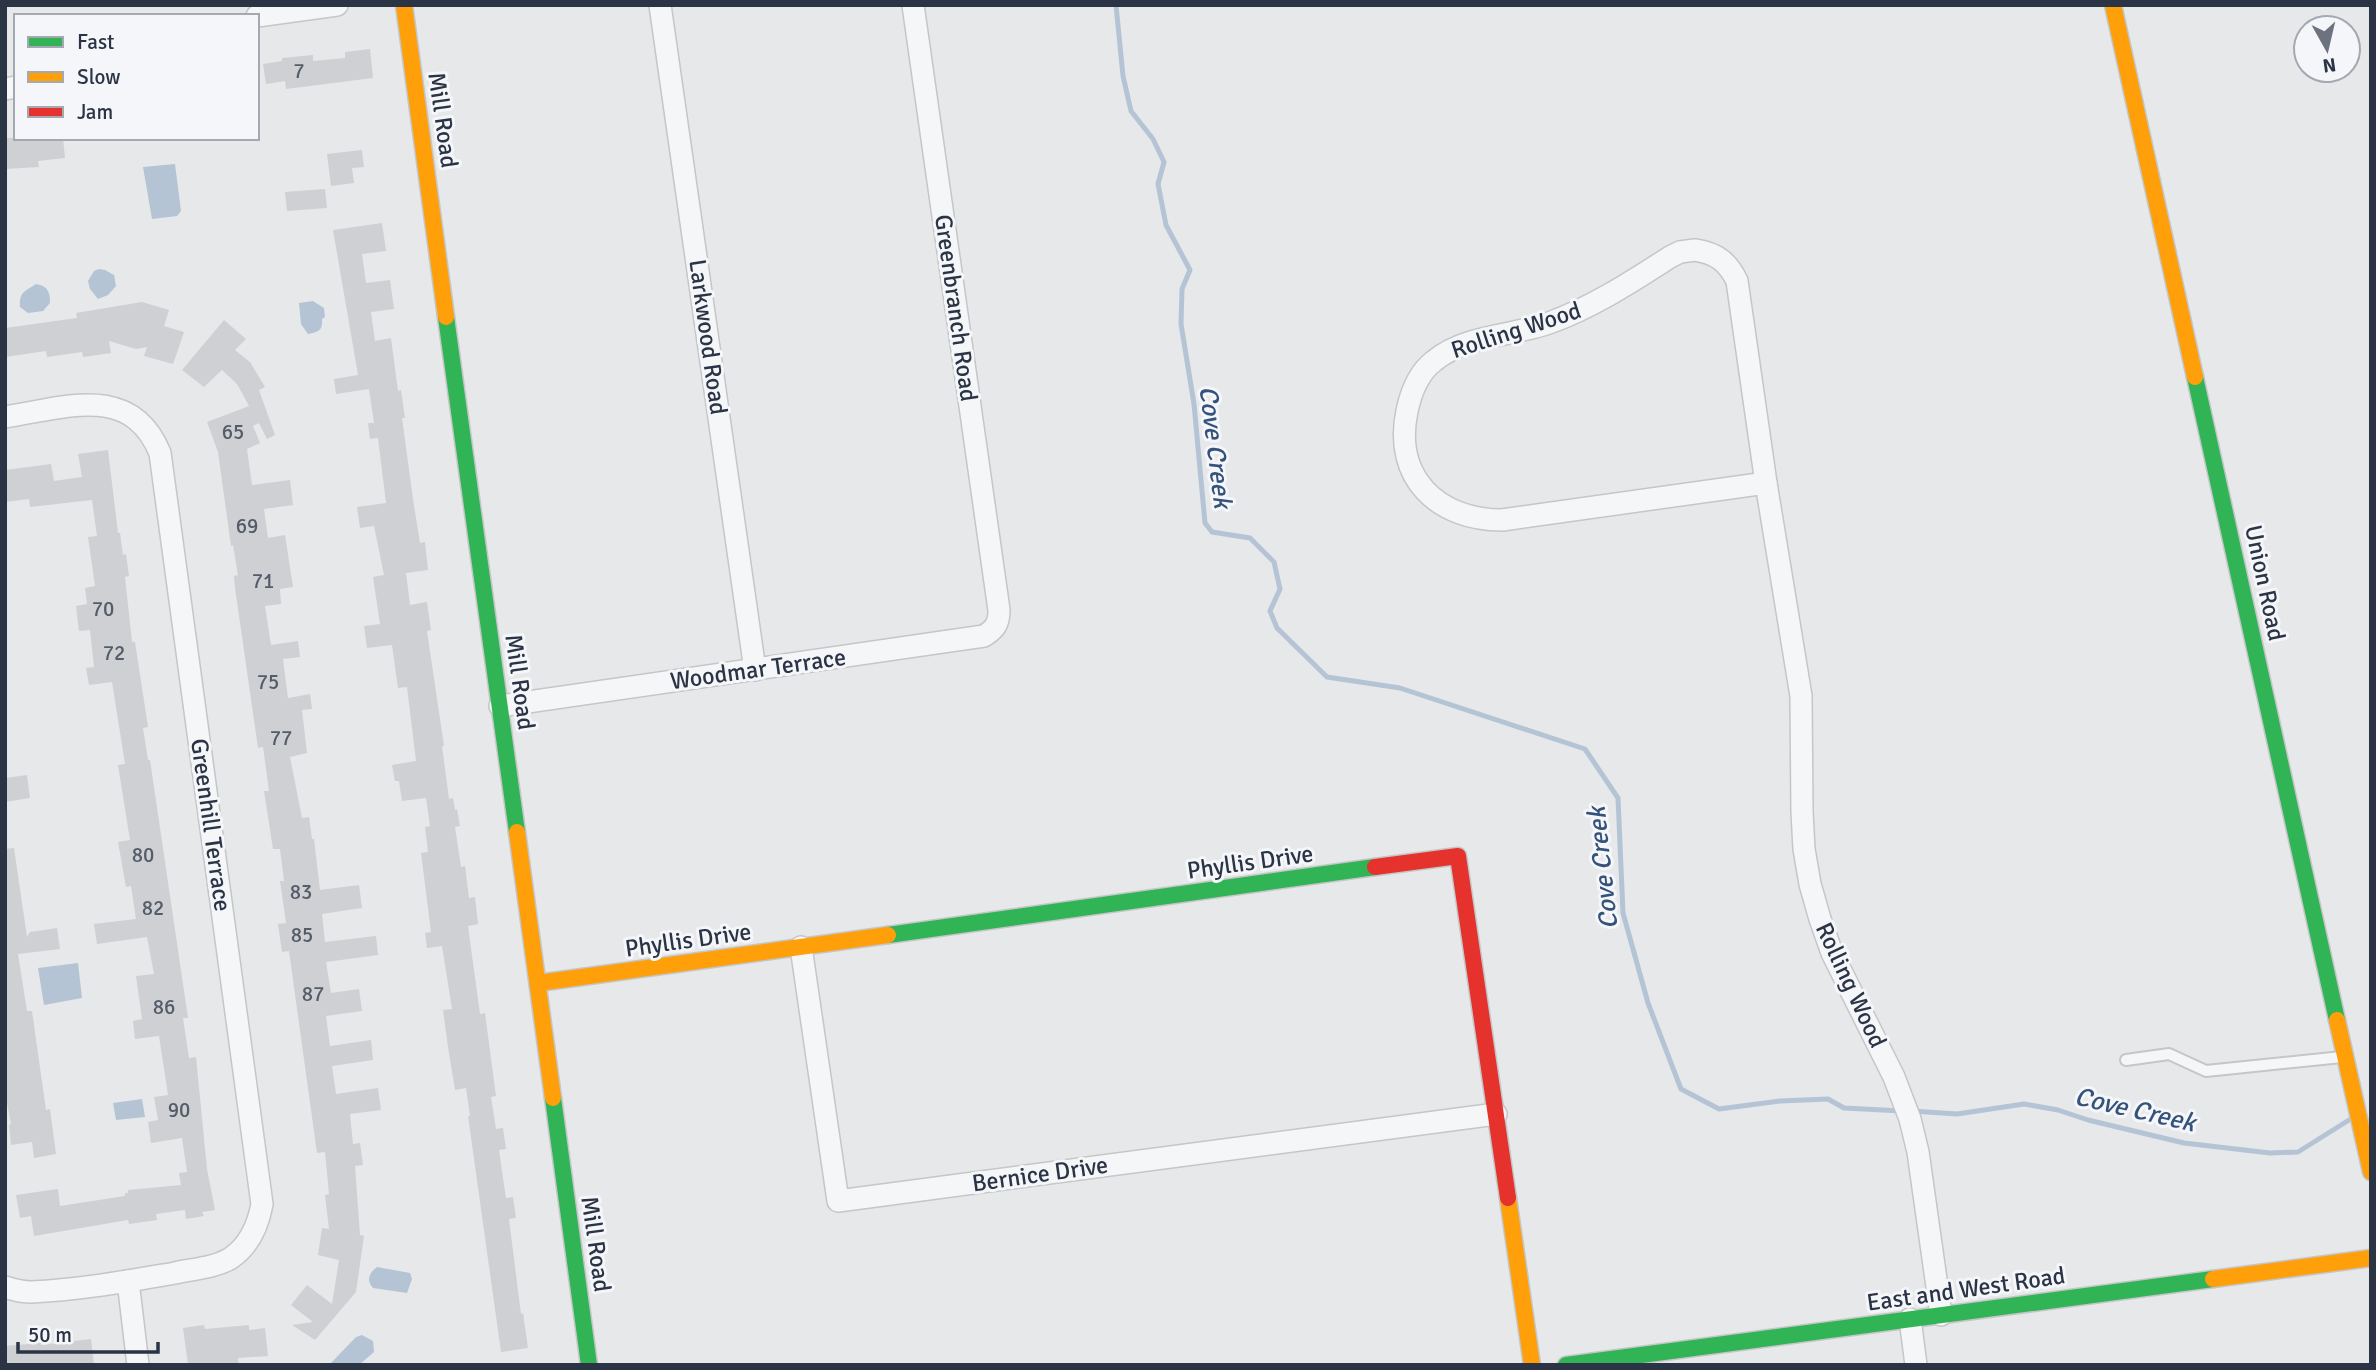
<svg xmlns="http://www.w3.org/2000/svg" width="2376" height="1370" viewBox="0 0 2376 1370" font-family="Signika,sans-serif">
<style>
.water{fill:#b4c4d5}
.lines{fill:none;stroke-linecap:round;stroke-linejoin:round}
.stream{stroke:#b4c4d5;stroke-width:5}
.building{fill:#ced0d3}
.lane-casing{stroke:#c4c6c8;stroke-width:14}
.street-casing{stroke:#c4c6c8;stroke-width:24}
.fast-casing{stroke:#c4c6c8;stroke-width:19}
.slow-casing{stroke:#c4c6c8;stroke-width:19}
.jam-casing{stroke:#c4c6c8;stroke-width:19}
.lane{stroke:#f5f6f7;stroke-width:10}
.street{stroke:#f5f6f7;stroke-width:21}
.fast{stroke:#30b455;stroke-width:16}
.slow{stroke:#ff9f0a;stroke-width:16}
.jam{stroke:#e5322d;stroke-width:16}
.labels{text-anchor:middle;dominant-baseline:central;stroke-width:6;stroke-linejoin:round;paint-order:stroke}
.number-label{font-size:21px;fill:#545c69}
.street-label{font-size:24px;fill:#2b3445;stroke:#f4f6f9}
.water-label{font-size:26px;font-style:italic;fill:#34527a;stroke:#f4f6f9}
</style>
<rect width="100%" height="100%" fill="#e6e8ea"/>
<!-- water -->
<g class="water">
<polygon points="175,164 181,211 177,216 152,219 143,167"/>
<polygon points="99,269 105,270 114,275 116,286 108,295 98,299 90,289 88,281 94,271"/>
<path d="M 36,284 C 48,286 50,292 50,303 L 43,311 L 28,313 L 20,307 C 19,292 25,291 36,284 Z"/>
<path d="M 313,301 L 324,308 L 325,317 L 322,319 C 323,331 318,332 308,334 L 301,324 L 299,303 Z"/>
<polygon points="78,963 82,998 44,1005 38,968"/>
<polygon points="142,1099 145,1117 116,1120 113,1103"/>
<path d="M 377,1267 L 410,1273 L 412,1279 L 407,1293 L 373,1288 C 366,1280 369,1273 377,1267 Z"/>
<polygon points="362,1335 373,1341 374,1352 359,1365 330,1364 356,1337"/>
</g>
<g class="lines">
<!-- stream -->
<g class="stream">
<polyline points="1116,5 1123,76 1131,111 1153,139 1164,162 1158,184 1166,225 1190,270 1182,289 1181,324 1194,404 1205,523 1212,532 1250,538 1274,562 1280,589 1270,611 1277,628 1327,677 1400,688 1585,749 1618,798 1623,913 1648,1003 1681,1089 1719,1109 1780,1101 1828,1099 1844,1108 1902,1111"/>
<polyline points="1912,1111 1957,1114 2024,1104 2058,1110 2088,1120 2184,1143 2270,1153 2298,1152 2349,1120"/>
</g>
</g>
<!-- building -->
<g class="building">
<polygon points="370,49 373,78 286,89 285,81 266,84 263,64 282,61 282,58 313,55 313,61 345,58 345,52"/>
<polygon points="5,138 63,138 65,158 38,161 39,167 5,169"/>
<polygon points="362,150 364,167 352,168 354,183 331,186 327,154"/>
<polygon points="325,189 327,208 287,211 285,192"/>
<polygon points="382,223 386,251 362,254 366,283 390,280 394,309 371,312 375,341 391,338 398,391 401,390 405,418 402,418 413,499 420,543 425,542 428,570 406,573 410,605 427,602 431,630 427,631 444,746 442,746 449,799 453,798 455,810 457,809 460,826 455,827 461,867 465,866 469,898 475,897 478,924 468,926 480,1014 485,1013 496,1096 491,1097 496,1129 503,1128 506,1149 499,1150 503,1178 506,1198 513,1197 516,1218 509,1219 521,1314 523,1313 528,1348 501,1352 468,1116 470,1116 466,1088 455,1090 448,1047 443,1010 452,1009 442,946 427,948 425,933 431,932 421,853 428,852 425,827 430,826 426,798 402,801 399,781 395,781 392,765 416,761 407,687 398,688 392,645 367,648 364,626 380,624 373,577 384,575 374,526 360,528 357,507 386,503 378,438 370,439 368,423 374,423 369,389 336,394 334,379 358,375 333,230"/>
<polygon points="142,302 169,310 164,326 184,332 173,364 144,356 147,347 136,349 109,341 111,353 83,357 82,352 47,357 46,351 5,357 5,328 77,318 76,313"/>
<polygon points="224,320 246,339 235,350 250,362 265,387 259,390 275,435 267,439 259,423 253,426 260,443 247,449 252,485 290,480 293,505 264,509 268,538 285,535 293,587 280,589 281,604 265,606 271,645 298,641 300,657 283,659 288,698 310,694 312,709 302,710 307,753 290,757 302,818 309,817 312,839 314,839 320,890 359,885 362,908 322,914 325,942 376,936 378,955 326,962 331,993 359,989 362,1011 326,1016 330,1046 371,1040 373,1060 332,1066 336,1094 378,1088 381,1110 350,1114 353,1144 360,1143 363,1165 355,1166 360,1235 364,1236 356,1292 315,1340 292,1325 313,1322 291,1305 307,1285 332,1304 339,1260 318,1255 322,1228 329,1229 325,1195 329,1194 325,1152 317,1153 289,951 282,952 278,924 286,923 280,881 284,881 280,849 273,849 264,791 269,791 263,747 258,748 235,588 234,576 238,575 233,545 231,546 218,452 207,422 249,406 237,384 222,370 204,387 182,370"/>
<polygon points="108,450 118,533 120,533 123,555 126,554 129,576 125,577 132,642 135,642 148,727 143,728 148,760 150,760 188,1018 183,1018 189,1058 196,1057 207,1169 215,1210 202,1212 204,1216 186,1219 185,1210 156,1214 157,1220 129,1224 128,1220 34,1236 31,1216 20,1218 16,1195 58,1189 60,1206 125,1196 125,1193 128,1193 128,1190 181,1185 179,1173 187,1172 182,1138 151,1143 148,1122 158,1120 154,1097 168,1095 159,1036 135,1039 133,1021 142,1019 136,976 154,974 147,937 97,944 94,924 136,919 131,886 126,887 118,842 130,840 118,765 125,764 112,682 89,685 86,668 94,667 90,630 79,631 76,606 87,604 85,588 95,586 88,537 97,536 92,500 30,507 29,499 5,502 5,470 51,464 54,481 82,477 78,454"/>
<polygon points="27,775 30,798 5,802 5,778"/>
<polygon points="14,848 27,937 30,932 57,928 60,949 18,954 27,1011 32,1011 46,1110 50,1109 56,1154 34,1158 32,1142 11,1145 9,1125 11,1124 5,1093 5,849"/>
<polygon points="204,1325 205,1329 249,1325 249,1330 265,1328 268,1356 238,1358 239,1365 188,1365 183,1328"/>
<polygon points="91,1339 94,1365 5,1365 5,1346 41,1343 41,1345"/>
</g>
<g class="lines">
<defs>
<polyline id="lane" points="2126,1060 2169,1054 2206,1071 2342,1057"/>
<g id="street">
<polyline points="660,5 755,670"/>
<polyline points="257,16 337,5"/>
<polyline points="5,89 16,87"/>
<path d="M 1695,250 C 1716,253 1728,262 1737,281 L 1766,483 L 1502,520 C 1438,520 1393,478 1407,411 C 1411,392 1418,373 1434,361 C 1465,335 1512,336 1549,323 C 1593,307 1631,282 1670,257 L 1680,252 Z"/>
<path d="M 5,417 C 64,408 131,382 160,453 L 262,1204 C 258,1226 250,1245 231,1258 C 215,1268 193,1269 175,1273 C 128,1281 79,1290 31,1292 C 22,1292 14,1290 5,1287"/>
<polyline points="1766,483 1801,696 1802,812 1804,849 1810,884 1820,919 1832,953 1894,1077 1910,1119 1918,1152 1941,1315"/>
<path d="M 500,706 L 984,636 C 995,629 999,624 999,610 L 913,5"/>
<polyline points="801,947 838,1201 1496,1114"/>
<polyline points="128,1281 138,1365"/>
<polyline points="1910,1319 1916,1365"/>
</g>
<g id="fast">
<polyline points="446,317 517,832"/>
<polyline points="2195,377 2337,1020"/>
<polyline points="888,935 1375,867"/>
<polyline points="553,1098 589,1365"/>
<polyline points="1566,1365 2213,1279"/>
</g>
<g id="slow">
<polyline points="404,5 446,317"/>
<polyline points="2113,5 2195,377"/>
<polyline points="517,832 553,1098"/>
<polyline points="538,983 888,935"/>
<polyline points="2337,1020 2371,1172"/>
<polyline points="1508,1198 1532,1365"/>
<polyline points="2213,1279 2371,1258"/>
</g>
<polyline id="jam" points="1375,867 1458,856 1508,1198"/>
</defs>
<!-- lane casing -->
<use href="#lane" class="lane-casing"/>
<!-- street casing -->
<use href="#street" class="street-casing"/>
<!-- fast casing -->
<use href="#fast" class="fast-casing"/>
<!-- slow casing -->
<use href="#slow" class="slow-casing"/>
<!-- jam casing -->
<use href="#jam" class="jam-casing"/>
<!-- lane -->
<use href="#lane" class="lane"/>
<!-- street -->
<use href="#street" class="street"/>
<!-- fast -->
<use href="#fast" class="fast"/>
<!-- slow -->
<use href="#slow" class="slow"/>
<!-- jam -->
<use href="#jam" class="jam"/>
</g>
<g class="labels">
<!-- number labels -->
<g class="number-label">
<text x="299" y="71">7</text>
<text x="233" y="432">65</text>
<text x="247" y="526">69</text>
<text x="263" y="581">71</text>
<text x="103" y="609">70</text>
<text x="114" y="653">72</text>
<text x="268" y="682">75</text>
<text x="281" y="738">77</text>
<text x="143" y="855">80</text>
<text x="301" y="892">83</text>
<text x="153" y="908">82</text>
<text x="302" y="935">85</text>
<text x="313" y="994">87</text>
<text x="164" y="1007">86</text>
<text x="179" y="1110">90</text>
</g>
<!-- street labels -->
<g class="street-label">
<text transform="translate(443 120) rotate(82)">Mill Road</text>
<text transform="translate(956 308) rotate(82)">Greenbranch Road</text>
<text transform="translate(1516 330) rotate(-18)">Rolling Wood</text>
<text transform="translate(708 337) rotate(82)">Larkwood Road</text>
<text transform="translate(2265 583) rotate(78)">Union Road</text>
<text transform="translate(758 669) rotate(-8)">Woodmar Terrace</text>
<text transform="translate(520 682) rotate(82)">Mill Road</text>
<text transform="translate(211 825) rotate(82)">Greenhill Terrace</text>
<text transform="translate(1250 862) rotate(-8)">Phyllis Drive</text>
<text transform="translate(688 940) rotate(-8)">Phyllis Drive</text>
<text transform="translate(1851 985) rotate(65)">Rolling Wood</text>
<text transform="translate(1040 1174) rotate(-8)">Bernice Drive</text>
<text transform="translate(596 1244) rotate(82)">Mill Road</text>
<text transform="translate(1966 1289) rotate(-8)">East and West Road</text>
</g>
<!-- water labels -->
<g class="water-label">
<text transform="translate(1215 447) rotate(83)">Cove Creek</text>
<text transform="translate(1603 868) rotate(-96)">Cove Creek</text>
<text transform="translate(2135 1110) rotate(13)">Cove Creek</text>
</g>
</g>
<!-- border -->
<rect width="2376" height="1370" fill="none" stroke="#2b3445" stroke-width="14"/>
<!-- legend -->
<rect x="14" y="14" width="245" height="126" fill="#f4f6f9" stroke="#a4a8b1" stroke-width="2"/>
<rect x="28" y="37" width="35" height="10" fill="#30b455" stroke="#a4a8b1" stroke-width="2"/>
<text x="77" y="49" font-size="21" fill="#2b3445">Fast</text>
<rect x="28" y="72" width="35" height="10" fill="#ff9f0a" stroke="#a4a8b1" stroke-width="2"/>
<text x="77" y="84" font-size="21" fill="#2b3445">Slow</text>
<rect x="28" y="107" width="35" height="10" fill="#e5322d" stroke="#a4a8b1" stroke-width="2"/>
<text x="77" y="119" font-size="21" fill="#2b3445">Jam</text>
<!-- north arrow -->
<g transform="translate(2327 49) rotate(172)"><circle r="33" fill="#f4f6f9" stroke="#a4a8b1" stroke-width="2"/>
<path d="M0-5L12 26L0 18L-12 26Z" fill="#6c737f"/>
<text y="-10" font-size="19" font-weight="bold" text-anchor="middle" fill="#2b3445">N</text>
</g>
<!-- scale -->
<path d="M18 1342v10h140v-10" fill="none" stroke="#2b3445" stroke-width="3.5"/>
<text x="28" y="1342" font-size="21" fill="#2b3445" stroke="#f4f6f9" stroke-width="5" paint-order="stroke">50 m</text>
</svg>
